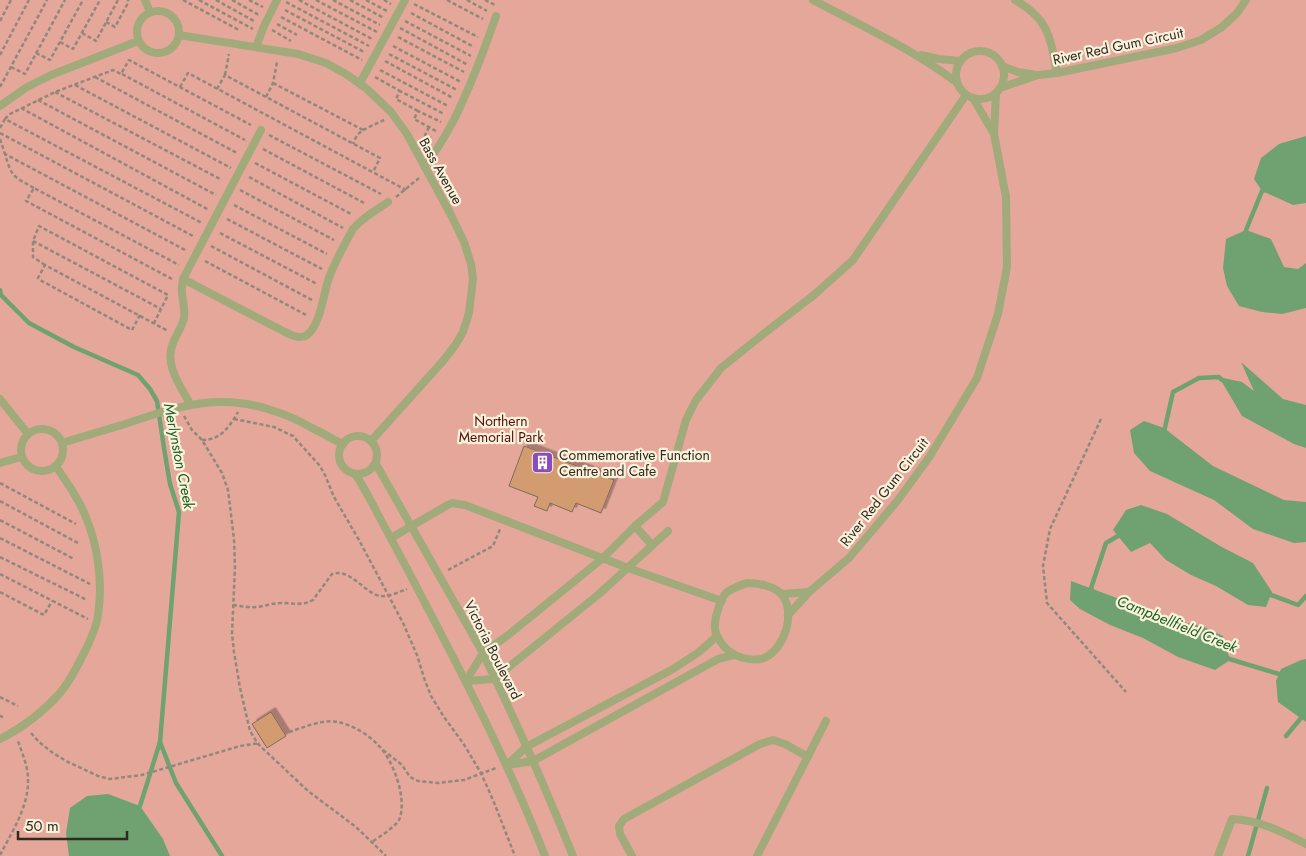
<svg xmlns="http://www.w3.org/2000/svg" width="1306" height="856" viewBox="0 0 1306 856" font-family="Jost,sans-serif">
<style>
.green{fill:#e6a79b}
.water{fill:#70a171}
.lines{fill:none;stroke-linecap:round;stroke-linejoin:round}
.stream{stroke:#70a171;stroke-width:4.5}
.building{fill:#d39c70;stroke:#7d6b5c;filter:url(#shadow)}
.path{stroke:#90897a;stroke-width:2.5;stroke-dasharray:4 2.5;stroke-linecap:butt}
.service{stroke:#a1aa7a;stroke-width:8}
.labels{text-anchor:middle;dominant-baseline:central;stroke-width:4.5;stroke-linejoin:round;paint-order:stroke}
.street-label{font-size:14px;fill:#2f2b22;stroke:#fbf2db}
.park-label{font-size:14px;fill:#4f1008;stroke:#fbf2db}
.poi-label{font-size:14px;fill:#2f2b22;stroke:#fbf2db;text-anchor:start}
.water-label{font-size:15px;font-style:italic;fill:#1c6223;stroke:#fbf2db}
</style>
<defs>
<filter id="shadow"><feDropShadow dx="4.5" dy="-4.5" stdDeviation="0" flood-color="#0004"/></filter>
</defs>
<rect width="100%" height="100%" fill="#eee4ce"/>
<!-- green -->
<rect class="green" x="0" y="0" width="1306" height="856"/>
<!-- water -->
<g class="water">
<polygon points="1306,136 1306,203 1293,205 1262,191 1254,179 1261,158 1279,144"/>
<polygon points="1246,230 1271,239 1284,267 1298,269 1306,263 1306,308 1282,314 1262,312 1239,306 1227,286 1223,268 1226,239"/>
<polygon points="1241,362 1283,399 1306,405 1306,448 1294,444 1242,416 1219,377 1242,382 1254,391"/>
<polygon points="1144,421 1164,428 1213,466 1284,500 1306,502 1306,542 1294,543 1253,529 1214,500 1150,471 1134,453 1130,430"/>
<polygon points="1141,505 1167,514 1220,546 1253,563 1272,592 1266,607 1248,605 1216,586 1191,575 1166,560 1150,543 1131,552 1113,530 1126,510"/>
<polygon points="1071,581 1182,622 1202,626 1223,636 1230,660 1215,670 1178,657 1143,638 1110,625 1080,609 1070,600"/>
<polygon points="1306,659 1306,722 1278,702 1276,681 1281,669 1301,660"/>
<polygon points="108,794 140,806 163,839 170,856 69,856 66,833 70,808 87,796"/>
</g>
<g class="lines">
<!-- stream -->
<g class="stream">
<polyline points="1246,234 1246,230 1262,191 1268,189"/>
<polyline points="0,290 1,295 29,323 74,347 138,375 150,389 157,401 164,448 170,484 179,512 160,742 140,806"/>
<polyline points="1164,432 1173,392 1199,378 1219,377 1222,380"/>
<polyline points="1093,592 1091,588 1106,543 1123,533"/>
<polyline points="1266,593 1298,605 1306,596"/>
<polyline points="1226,658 1279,674 1283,677"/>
<polyline points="1286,736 1301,718 1302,714"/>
<polyline points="160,742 176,783 222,856"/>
<polyline points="1248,856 1267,788"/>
</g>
</g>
<!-- building -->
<g class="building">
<polygon points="524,446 614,480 601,513 576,503 572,512 550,503 547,511 534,506 538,497 509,486"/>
<polygon points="271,712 286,736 267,748 252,724"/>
</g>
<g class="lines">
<!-- path -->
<g class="path">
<polyline points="183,0 239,30"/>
<polyline points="199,0 253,29"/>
<polyline points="216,0 254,21"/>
<polyline points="232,0 259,15"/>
<polyline points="249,0 263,7"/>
<polyline points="299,0 372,39"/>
<polyline points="316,0 377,32"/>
<polyline points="333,0 380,25"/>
<polyline points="350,0 384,18"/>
<polyline points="366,0 387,11"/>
<polyline points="384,0 391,4"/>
<polyline points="447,0 483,19"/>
<polyline points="467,0 487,11"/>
<polyline points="485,0 495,5"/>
<polyline points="286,2 369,46"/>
<polyline points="414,4 478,37"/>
<polyline points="285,10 364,52"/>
<polyline points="411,13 474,47"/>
<polyline points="281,17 362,60"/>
<polyline points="0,21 11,0"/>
<polyline points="405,21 471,56"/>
<polyline points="106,22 115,27 128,3 128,0"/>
<polyline points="277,24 297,35"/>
<polyline points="400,28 468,65"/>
<polyline points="272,30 291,41"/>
<polyline points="82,33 96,41 118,0"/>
<polyline points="398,37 464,72"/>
<polyline points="60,42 73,49 100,0"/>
<polyline points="393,46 461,82"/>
<polyline points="36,53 50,60 83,0"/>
<polyline points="389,54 457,90"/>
<polyline points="0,55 29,0"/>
<polyline points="385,61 453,98"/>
<polyline points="11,67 25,74 65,0"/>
<polyline points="380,70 448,106"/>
<polyline points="122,74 245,140"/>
<polyline points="225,75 229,54"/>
<polyline points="95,77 237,153"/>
<polyline points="375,77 400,91"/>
<polyline points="273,83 363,130 357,135 353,144"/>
<polyline points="75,85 231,168"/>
<polyline points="0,87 47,0"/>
<polyline points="180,87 188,73 406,190"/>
<polyline points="217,89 225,75 380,158 373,172"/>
<polyline points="55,92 222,180"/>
<polyline points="266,97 273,83 277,62"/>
<polyline points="38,100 216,195"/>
<polyline points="21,108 209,210"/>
<polyline points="418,111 396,99 400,91 444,114"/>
<polyline points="5,119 10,114 55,92 113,70 121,74 129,60 251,125"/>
<polyline points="429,127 425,135 431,138"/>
<polyline points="0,128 5,119 202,223"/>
<polyline points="363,130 384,120"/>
<polyline points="436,131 414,119 418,111 441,122"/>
<polyline points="0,133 193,236"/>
<polyline points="269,135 381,194"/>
<polyline points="0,139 5,154"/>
<polyline points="263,149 366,204"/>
<polyline points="255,163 351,214"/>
<polyline points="249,177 343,228"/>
<path d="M 34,188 C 13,176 12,178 5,154 L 187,251"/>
<polyline points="240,190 334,240"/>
<polyline points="396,197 419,178"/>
<polyline points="234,205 327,254"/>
<polyline points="227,219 322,269"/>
<polyline points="220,233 317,284"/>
<polyline points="33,241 161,309"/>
<polyline points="211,246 312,300"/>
<polyline points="205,261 308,316"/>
<polyline points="45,265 33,257 33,241 39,226 168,295 154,323"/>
<polyline points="172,279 26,201 34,188 179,265"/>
<polyline points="140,315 132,330 40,280 38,278 45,265 168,331"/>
<polyline points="184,416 192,430 202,440 222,473 228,490 234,539 235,567 232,634 234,652 240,688 250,731 258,744 308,791 356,827 386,856"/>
<polyline points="234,419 274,427 293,436 320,466 325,475 334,497 359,540 403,623 417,655 424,678 431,696 444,717 463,743 481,773 493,800 515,856"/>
<polyline points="1101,419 1050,529 1043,566 1047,603 1126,692"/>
<path d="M 202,440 C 221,440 229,427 238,412"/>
<polyline points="0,483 76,524"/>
<polyline points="0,501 78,543"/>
<polyline points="0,520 74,559"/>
<polyline points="0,538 90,584"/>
<polyline points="0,557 87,600"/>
<polyline points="448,570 493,546 500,529"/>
<polyline points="0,574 88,619"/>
<polyline points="0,592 44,615 52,601"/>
<path d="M 233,605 C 241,606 249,608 257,607 C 265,606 273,603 281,603 C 292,603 303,606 313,600 L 332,574 C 351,568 364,593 380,596 C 389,597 399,592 407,589"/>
<polyline points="0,697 18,706"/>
<polyline points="0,716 3,717"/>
<path d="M 289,732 C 305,727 322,719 338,722 C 352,725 368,734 378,745 C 393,759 408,800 399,820 C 395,827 379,837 372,842"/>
<polyline points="31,733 39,742 53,753 68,762 98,776 110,779 142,775 240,746 260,743"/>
<polyline points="383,750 402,765 410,777 418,781 438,783 464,780 496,768"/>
<path d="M 0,855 C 12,832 29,806 28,779 C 28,766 22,753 18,741"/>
</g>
<!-- service -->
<g class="service">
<polyline points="145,0 150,12"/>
<path d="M 813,0 C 862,26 912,49 956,82"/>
<path d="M 1015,0 C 1049,19 1050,37 1057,73"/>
<circle cx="158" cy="32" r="21"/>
<polyline points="179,35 298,54 326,63 346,74 367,89 391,112 407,134 451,215 464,242 471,264 473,279 469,313 463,332 456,344 443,361 371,441"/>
<polyline points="256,47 264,26 277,0"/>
<circle cx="980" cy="75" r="24"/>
<polyline points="921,55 939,59 960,61"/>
<polyline points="1002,66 1018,72 1036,75"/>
<polyline points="360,83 405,0"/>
<polyline points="1000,88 1038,75 1057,73 1177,48 1201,40 1222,27 1237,13 1246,0"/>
<polyline points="973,98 994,134"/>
<polyline points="0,106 27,87 51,75 138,41"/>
<path d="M 425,165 C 448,137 462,104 476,70 C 483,52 490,34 496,16"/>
<path d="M 183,279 L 285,332 C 292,335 300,340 307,335 C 321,324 323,294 329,278 C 335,261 344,245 353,229 C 363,217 376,210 388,202"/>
<polyline points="0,399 28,434"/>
<path d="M 190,404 C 180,385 164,365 173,343 C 176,335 182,327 184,318 C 186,305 179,295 183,279 L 261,130"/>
<circle cx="42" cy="450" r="21"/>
<circle cx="358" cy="455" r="19"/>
<path d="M 62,443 C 84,436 106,430 128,423 C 179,406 220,392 274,411 C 287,415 300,421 312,428 C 323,433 332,439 343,444"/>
<polyline points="0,463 21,457"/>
<path d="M 376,464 L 483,653 C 492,674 503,694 512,715 C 534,762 554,809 573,856"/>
<path d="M 355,474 C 366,490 374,507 383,524 C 398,551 412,578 426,605 C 469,687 511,769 545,856"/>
<polyline points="635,526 652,545"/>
<polyline points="391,538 446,506 452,503 465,505 628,568 722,601"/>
<path d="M 747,583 C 758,583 775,586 782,595 C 796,612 785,649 764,658 C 755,661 743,659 735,655 C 728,651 722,646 719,639 C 717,636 715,632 715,629 C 714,620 720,599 726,593 C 732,588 739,586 747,583 Z"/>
<polyline points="782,594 809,592"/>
<polyline points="788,615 809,592 849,558 898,500 930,456 977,378 998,314 1007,267 1006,197 994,134 996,93"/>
<polyline points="466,681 483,653 507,636 603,558 635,526 663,502 686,420 696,400 721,368 762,335 814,295 853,260 966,95"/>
<polyline points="466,681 494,679 599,594 668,531"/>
<path d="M 0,739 C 22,728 43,712 60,693 C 71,680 79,663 87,647 C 91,638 97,626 98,615 C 103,583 98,545 85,515 C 78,497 66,482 56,466"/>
<polyline points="507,765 533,761 718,659 734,655"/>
<polyline points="507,765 526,747 673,669 699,652 717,636"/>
<polyline points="632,856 620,834 619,826 624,819 760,744 773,740 785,744 808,757"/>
<polyline points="757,856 826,721"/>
<path d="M 1218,856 L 1232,819 C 1259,820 1282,832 1306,844"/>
</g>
</g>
<!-- icons -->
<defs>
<symbol id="building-square" viewBox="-11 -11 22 22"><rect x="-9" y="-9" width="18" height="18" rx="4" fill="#8a4bc1" stroke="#fbf2db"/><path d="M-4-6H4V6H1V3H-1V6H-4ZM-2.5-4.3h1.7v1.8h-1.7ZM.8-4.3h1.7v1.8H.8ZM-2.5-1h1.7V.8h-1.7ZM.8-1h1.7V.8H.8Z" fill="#fff"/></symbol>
</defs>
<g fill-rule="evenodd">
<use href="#building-square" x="530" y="450" width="25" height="25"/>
</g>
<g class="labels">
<!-- street labels -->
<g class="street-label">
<text transform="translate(1118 46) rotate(-12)">River Red Gum Circuit</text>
<text transform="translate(441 171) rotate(61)">Bass Avenue</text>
<text transform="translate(884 492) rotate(-52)">River Red Gum Circuit</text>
<text transform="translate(493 650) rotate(63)">Victoria Boulevard</text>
</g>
<!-- park labels -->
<g class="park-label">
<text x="501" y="421">Northern<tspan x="501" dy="16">Memorial Park</tspan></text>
</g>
<!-- poi labels -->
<g class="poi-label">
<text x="559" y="455">Commemorative Function<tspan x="559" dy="16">Centre and Cafe</tspan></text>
</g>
<!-- water labels -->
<g class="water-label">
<text transform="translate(179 456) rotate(79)">Merlynston Creek</text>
<text transform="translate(1177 624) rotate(22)">Campbellfield Creek</text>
</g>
</g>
<!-- scale -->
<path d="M18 831v8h109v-8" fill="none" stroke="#2f2b22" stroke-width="2.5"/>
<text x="25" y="831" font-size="15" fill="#2f2b22" stroke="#fbf2db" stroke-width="4" paint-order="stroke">50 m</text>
</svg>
